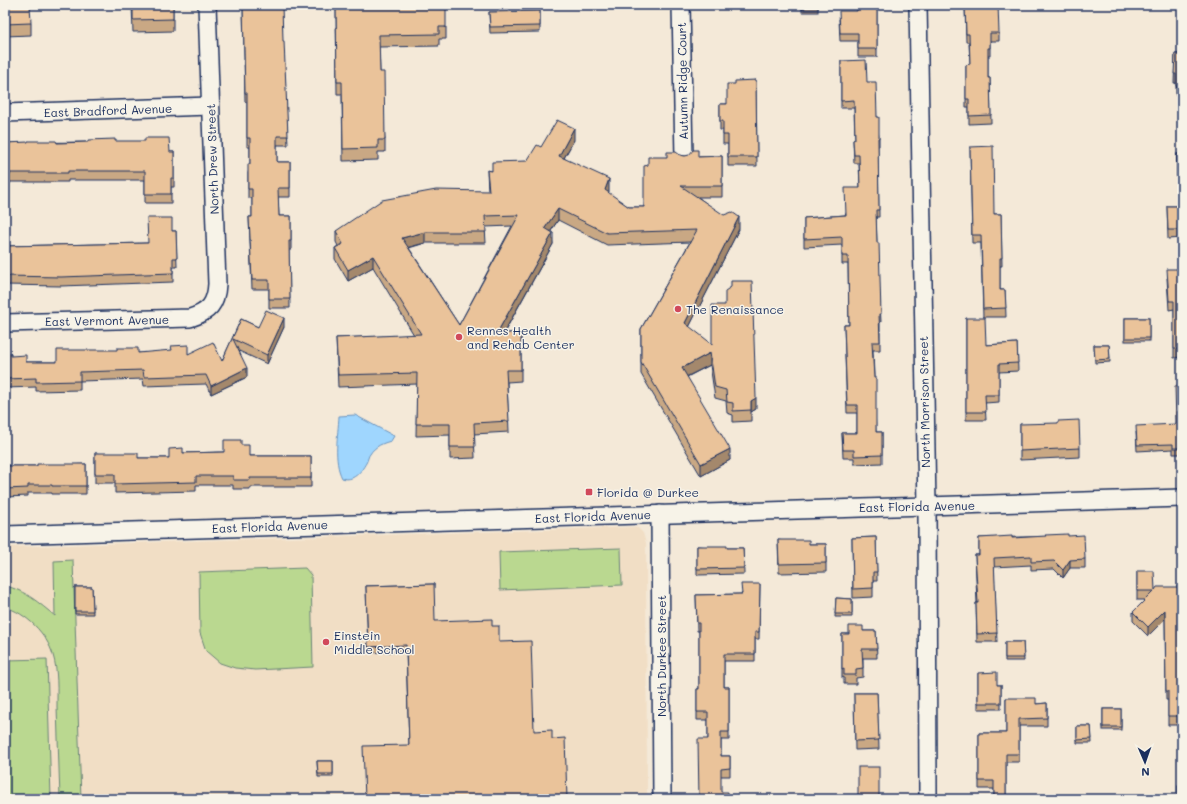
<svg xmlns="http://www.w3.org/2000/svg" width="1187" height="804" viewBox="0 0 1187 804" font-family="Mali,sans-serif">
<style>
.built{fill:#f1dec5}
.green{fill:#bad890;stroke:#6a8477}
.water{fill:#9fd6fe;stroke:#6a93be}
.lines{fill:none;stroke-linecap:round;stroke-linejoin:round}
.minor-casing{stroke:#1b2f5e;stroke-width:20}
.minor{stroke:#f7f3e8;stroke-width:17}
.wall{fill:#c9a884;stroke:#1b2f5e;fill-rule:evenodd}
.shaded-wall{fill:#a4886c;stroke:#1b2f5e}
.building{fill:#eac39a;stroke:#1b2f5e;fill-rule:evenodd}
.poi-dot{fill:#d1495b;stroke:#f7f3e8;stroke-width:1.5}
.labels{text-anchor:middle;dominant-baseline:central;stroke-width:3;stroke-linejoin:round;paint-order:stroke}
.street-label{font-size:12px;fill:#1b2f5e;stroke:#f7f3e8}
.poi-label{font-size:12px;fill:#1b2f5e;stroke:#f7f3e8;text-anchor:start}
</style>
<rect width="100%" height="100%" fill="#f4e9d8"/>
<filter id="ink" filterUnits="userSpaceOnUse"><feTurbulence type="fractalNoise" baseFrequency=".025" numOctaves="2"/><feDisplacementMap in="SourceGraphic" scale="8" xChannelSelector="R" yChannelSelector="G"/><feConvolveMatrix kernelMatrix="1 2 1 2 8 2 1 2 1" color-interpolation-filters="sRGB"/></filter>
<g filter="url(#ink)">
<!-- built -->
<polygon class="built" points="633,527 638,528 643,533 646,543 647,799 5,799 5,547"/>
<!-- green -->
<g class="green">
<polygon points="621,548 622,585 500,590 499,552"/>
<path d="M 73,560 L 81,799 L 60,799 C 59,768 58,738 57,707 C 57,690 58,671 53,655 C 47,634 26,613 5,607 L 5,586 C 25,590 39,603 55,616 L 54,561 Z"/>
<polygon points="305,568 311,575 313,667 255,670 235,668 220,663 206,651 200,633 199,572"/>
<polygon points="47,659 51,799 5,799 5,660"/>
</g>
<!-- water -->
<path class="water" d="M 355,415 L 394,436 L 391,441 C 383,443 375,446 370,454 C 368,456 368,460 366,463 C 361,472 353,482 342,478 C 333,460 338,436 339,416 Z"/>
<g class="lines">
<defs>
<g id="minor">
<polyline points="681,5 684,158"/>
<polyline points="918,5 927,506 928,799"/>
<polyline points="5,113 210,106"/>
<path d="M 5,323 L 190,318 C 209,312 216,304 217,284 L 207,5"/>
<polyline points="660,514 662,799"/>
<polyline points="5,535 1182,498"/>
</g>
</defs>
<!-- minor casing -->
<use href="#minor" class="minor-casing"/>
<!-- minor -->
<use href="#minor" class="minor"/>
</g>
<!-- wall -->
<g class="wall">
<polygon points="5,5 31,23 31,35 5,36"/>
<polygon points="132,5 173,5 173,31 133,32"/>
<polygon points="243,5 283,41 288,145 277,145 277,162 290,162 290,197 278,197 279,216 291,216 291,250 289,250 290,308 269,308 269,289 252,289 249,217 252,217 252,198 248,198 248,173 250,164 250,147 247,147 247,102 245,102"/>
<polygon points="336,5 446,27 446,39 439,39 439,46 379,47 380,72 385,140 385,152 378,152 378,160 343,161 342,94 337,94"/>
<rect x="618" y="5" width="21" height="1"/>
<rect x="802" y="5" width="16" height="7"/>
<polygon points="877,5 877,57 858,57 858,41 840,41 839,19 857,11"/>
<polygon points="965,5 999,33 999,41 990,41 990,56 988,56 988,78 990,78 991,123 969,124 969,107 966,107 966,65 970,64 969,42 966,42"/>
<polygon points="540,11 540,32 490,33 489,12"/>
<polygon points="1175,54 1182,54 1182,121 1180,121 1180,95 1176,95 1176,83 1174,83"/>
<polygon points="841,61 867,82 877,117 879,138 879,146 878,146 879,217 876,217 877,243 881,322 880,322 880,350 873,350 876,432 882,432 882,463 854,464 854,458 843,458 842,433 857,433 857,413 847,413 844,325 849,325 848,264 842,264 842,245 804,247 804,218 845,215 860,188 859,163 854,163 853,140 855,139 854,108 841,108"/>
<polygon points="756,80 757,166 728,166 728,144 723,144 723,130 720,130 720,104 727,104 735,84"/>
<path d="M 574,140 L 564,158 L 609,191 L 608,193 L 629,207 L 644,207 L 648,165 L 667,157 L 680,155 L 685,156 L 722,156 L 722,197 L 698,197 L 739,229 L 689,327 L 756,409 L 751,412 L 751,421 L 733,422 L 733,415 L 727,413 L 726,401 L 715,398 L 710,365 L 687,377 L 730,460 L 701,476 L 641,374 L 641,329 L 690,242 L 607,245 L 558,220 L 551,231 L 553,244 L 504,333 L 521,333 L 521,381 L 507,382 L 509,432 L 474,434 L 475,458 L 450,459 L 450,435 L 416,436 L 417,384 L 338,387 L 336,338 L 414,335 L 373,267 L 348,281 L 335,259 L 335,248 L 338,246 L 336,242 L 336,231 L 488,191 L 487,170 L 492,171 L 527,161 L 541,147 ZM 512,226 L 459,325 L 409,248 L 425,243 L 486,243 L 485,227 Z"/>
<polygon points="115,141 170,152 174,152 174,187 171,187 171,203 145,203 145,180 68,180 68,182 10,182 10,184 5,184 5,143 88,142"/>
<polygon points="970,147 994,214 1001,214 1002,266 1000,266 1000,290 1005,290 1006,317 983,317 981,243 972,243"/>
<rect x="1177" y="154" width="5" height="35"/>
<polygon points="1167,206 1182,206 1182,238 1168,239"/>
<polygon points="172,231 176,231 177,267 173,267 173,282 61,286 5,285 5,246 148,243"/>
<polygon points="1182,269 1182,359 1180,359 1180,357 1174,358 1174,309 1169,310 1167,278"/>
<polygon points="966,318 986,345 1017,343 1018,371 999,372 999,402 985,403 986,420 966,420"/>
<rect x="1125" y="318" width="24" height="23"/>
<polygon points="241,319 258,327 284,327 267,364 239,351 247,377 211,394 206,384 144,386 143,379 80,381 80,390 36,391 36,387 5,388 5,354 26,362 57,362 138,353 188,354 222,361"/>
<polygon points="1094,345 1109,345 1110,362 1095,363"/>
<polygon points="1182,385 1182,454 1173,454 1173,449 1137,451 1136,432 1176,424"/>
<polygon points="1020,424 1080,448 1080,457 1020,460"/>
<polygon points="241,445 249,456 311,456 311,487 250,487 250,489 233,489 233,485 196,485 196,491 115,493 115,483 95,483 95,453 138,458 169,458 183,453 224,452"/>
<polygon points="86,464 86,494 52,494 52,493 28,493 28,496 5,497 5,466 37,466"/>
<polygon points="1068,536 1085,559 1085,568 1070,568 1063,578 1054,569 1031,570 1031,565 994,567 997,642 977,642 976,603 977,603 975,555 979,555 979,538"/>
<polygon points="876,537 877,581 873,581 873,597 853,598 852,538"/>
<polygon points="778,540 809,544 826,544 826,572 779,573"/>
<polygon points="697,546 727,548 743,548 744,574 697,575"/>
<polygon points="1137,571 1155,590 1182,587 1182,764 1181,725 1168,725 1168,700 1166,700 1165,619 1148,636 1133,621 1133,612 1145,600 1137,600"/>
<polygon points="434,584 409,745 406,651 368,653 366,586"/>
<polygon points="760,584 759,639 755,639 755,661 724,661 724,687 729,687 729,740 721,740 721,756 730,756 730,776 721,776 699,799 708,739 708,720 697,720 697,689 699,689 699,631 697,631 696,595 741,594"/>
<polygon points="75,587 92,587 93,614 75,614"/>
<polygon points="836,598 852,599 852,617 835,617"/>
<polygon points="863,631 876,631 877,658 863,658 863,677 856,678 856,684 844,684 844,677 842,678 842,634 849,634"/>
<polygon points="1005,642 1023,642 1024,661 1005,661"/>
<polygon points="978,673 997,685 1001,685 1001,709 978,709"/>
<polygon points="854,693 877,693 879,749 855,750"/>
<polygon points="1006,698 1036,704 1047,703 1047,726 1019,726 1019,762 1006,762 1006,797 994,799 994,789 979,789 979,733 1006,733"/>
<rect x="1103" y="709" width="18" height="21"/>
<polygon points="1077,726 1091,726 1092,743 1077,743"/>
<polygon points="317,761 333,761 333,777 318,777"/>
</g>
<!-- shaded-wall -->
<g class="shaded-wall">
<polygon points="574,128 574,140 559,167 559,156"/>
<polygon points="609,179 609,191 605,202 605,190"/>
<polygon points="558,209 558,220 545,240 545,228"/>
<polygon points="739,217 739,229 685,335 685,323"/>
<polygon points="425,232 425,243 402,249 402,238"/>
<polygon points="553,233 553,244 497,345 497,333"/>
<polygon points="373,256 373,267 348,281 348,270"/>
<polygon points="284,318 284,327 267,364 267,355"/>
<polygon points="710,353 710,365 682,379 682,368"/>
<polygon points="247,368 247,377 211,394 211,386"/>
<polygon points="756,398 756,409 751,412 751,401"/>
<polygon points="730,449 730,460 701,476 701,464"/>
<polygon points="1070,560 1070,568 1063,578 1063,570"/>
<polygon points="1165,610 1165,619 1148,636 1148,627"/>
</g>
<!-- building -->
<g class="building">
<polygon points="5,5 30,5 31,23 5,24"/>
<polygon points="133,5 173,5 173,19 133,20"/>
<polygon points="243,5 282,5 283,41 284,41 288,136 277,136 277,162 290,162 290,188 278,188 279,216 291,216 291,241 289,241 290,299 269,299 269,280 252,280 249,217 252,217 252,189 248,189 248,164 250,164 250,138 247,138 247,93 245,93"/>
<polygon points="336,5 446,5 446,27 439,27 439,34 379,35 380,72 384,72 385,140 378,140 378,148 343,149 342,82 337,82"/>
<rect x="802" y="5" width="16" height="4"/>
<polygon points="857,5 877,5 877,49 858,49 858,33 840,33 839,11 857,11"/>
<polygon points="965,5 998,5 999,33 990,33 990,48 988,48 988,78 990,78 991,115 969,116 969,99 966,99 966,65 970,64 969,34 966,34"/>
<polygon points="540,11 540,26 490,27 489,12"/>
<polygon points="1175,54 1182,54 1182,112 1180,112 1180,86 1176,86 1176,74 1174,74"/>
<polygon points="866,60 867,82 876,82 877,117 879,117 879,138 878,138 879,210 876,210 877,243 879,243 881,314 879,314 880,342 872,342 874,378 876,378 876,432 882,432 882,455 854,456 854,450 843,450 842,433 857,433 857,405 847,405 844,325 849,325 848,256 842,256 842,237 804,239 804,218 846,215 845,188 860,188 859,155 854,155 853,140 855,139 854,100 841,101 841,61"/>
<polygon points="756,80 757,157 728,157 728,135 723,135 723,121 720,121 720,104 727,104 727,84 735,84 735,81"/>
<path d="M 557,120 L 574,128 L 559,156 L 609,179 L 605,190 L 629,207 L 644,207 L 644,166 L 648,165 L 648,157 L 667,157 L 667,152 L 676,152 L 680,155 L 685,156 L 689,155 L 693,150 L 698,150 L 698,157 L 722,156 L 722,186 L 681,186 L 724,215 L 732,212 L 739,217 L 685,323 L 712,344 L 712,305 L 725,305 L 725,291 L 731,287 L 731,281 L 752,281 L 756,398 L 751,401 L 751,410 L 733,411 L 733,403 L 727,402 L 726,390 L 715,387 L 710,353 L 682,368 L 730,449 L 701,464 L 641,362 L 641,329 L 697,230 L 607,233 L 558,209 L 545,228 L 553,233 L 497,333 L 521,333 L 521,370 L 506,370 L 509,421 L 474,423 L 475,447 L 450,447 L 450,424 L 416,424 L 417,373 L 338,375 L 336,338 L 421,334 L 373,256 L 348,270 L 335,248 L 343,244 L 336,231 L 382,200 L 436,190 L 489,191 L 487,170 L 492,171 L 492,162 L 527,161 L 537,145 L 541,147 ZM 519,215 L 459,325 L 402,238 L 425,232 L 486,232 L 485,216 Z"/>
<polygon points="145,138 169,138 170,152 174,152 174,178 171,178 171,194 145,194 145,171 68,171 68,173 10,173 10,175 5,175 5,143 28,142 28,141 56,141 57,143 88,142 88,140 115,139 115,141 145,141"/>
<polygon points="993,146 994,214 1001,214 1002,258 1000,258 1000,290 1005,290 1006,308 983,309 981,235 972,235 970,147"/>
<rect x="1177" y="154" width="5" height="26"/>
<polygon points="1167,206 1182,206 1182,230 1168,230"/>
<polygon points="147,218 172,218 172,231 176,231 177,258 173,258 173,273 61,277 5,276 5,246 148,243"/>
<polygon points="1167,269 1182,269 1182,351 1180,351 1180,349 1174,349 1174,301 1169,301"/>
<polygon points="266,310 284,318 267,355 233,339 247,368 211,386 206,375 144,377 143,370 80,372 80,381 36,382 36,378 5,379 5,354 11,353 11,356 26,355 26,362 57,362 57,350 117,350 117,348 138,348 138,353 172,350 171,346 188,345 188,354 213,342 222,361 241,319 258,327"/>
<polygon points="966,318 985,318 986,345 1017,343 1018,363 999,364 999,395 985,395 986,412 966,412"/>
<rect x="1125" y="318" width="24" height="20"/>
<polygon points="1094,345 1109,345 1110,359 1095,360"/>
<polygon points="1182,385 1182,448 1173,448 1173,444 1137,445 1136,426 1176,424 1175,386"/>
<polygon points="1079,420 1080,448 1020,451 1020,424 1058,423 1058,421"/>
<polygon points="224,440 241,440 241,445 249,445 249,456 311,456 311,478 250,478 250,480 233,480 233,476 196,476 196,482 115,484 115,474 95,474 95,453 138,453 138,458 169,458 169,449 183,448 183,453 224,452"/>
<polygon points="37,464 86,464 86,486 52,486 52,485 28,485 28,488 5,489 5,466 37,466"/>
<polygon points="1068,534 1068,536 1084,535 1085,559 1070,560 1063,570 1054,561 1031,562 1031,556 994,558 997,633 977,634 976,603 978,603 975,555 979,555 979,538 1012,536 1012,538 1046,536 1045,535"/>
<polygon points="876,537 877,572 873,572 873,588 853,589 852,538"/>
<polygon points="778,540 809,540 809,544 826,544 826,563 779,564"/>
<polygon points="697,546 727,546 727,548 743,548 744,568 697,569"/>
<polygon points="1137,571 1154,571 1155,590 1157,587 1182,587 1182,755 1181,716 1168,716 1168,691 1166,691 1165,610 1148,627 1133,612 1154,591 1137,591"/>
<polygon points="434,584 435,621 492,619 492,626 499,626 499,642 531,641 534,731 552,730 552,739 565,738 567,799 365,799 363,746 409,745 406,645 368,647 366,586"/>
<polygon points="741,584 760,584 759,632 755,632 755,654 724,654 724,687 729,687 729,732 721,732 721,756 730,756 730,768 721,769 721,792 728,792 728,799 699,799 698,739 708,739 708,712 697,712 697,689 699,689 699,623 697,623 696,595 742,594"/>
<polygon points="75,587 92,587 93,611 75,611"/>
<polygon points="836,598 852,599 852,614 835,614"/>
<polygon points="849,626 863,626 863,631 876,631 877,649 862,649 863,668 856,669 856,675 844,675 844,668 842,669 842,634 849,634"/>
<polygon points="1005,642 1023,642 1024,658 1005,658"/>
<polygon points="997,672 997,685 1001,685 1001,703 978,703 978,673"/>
<polygon points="854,693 877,693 879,740 855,741"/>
<polygon points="1006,698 1036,698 1036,704 1047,703 1047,718 1019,719 1019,754 1006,754 1006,797 1016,797 1016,799 994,799 994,781 979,781 979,733 1006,733"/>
<rect x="1103" y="709" width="18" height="18"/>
<polygon points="1077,726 1091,726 1092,739 1077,740"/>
<polygon points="317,761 333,761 333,774 318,774"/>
<rect x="858" y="767" width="21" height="32"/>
<rect x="1178" y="785" width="4" height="14"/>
</g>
</g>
<!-- markers -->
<g class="poi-dot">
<circle cx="678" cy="309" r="4"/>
<circle cx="459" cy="337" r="4"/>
<rect x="585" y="488" width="8" height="8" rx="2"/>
<circle cx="326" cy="642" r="4"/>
</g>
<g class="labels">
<!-- street labels -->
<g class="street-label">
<text transform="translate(682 81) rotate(-91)">Autumn Ridge Court</text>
<text transform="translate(108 110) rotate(-2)">East Bradford Avenue</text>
<text transform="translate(212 159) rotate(-92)">North Drew Street</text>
<text transform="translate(107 320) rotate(-1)">East Vermont Avenue</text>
<text transform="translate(924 402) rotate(-91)">North Morrison Street</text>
<text transform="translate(917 506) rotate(-1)">East Florida Avenue</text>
<text transform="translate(593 516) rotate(-2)">East Florida Avenue</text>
<text transform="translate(270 526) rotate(-2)">East Florida Avenue</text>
<text transform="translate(661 656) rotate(-90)">North Durkee Street</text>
</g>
<!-- poi labels -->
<g class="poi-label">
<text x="686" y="309">The Renaissance</text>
<text x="467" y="330">Rennes Health<tspan x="467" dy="14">and Rehab Center</tspan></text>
<text x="597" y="492">Florida @ Durkee</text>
<text x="334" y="635">Einstein<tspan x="334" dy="14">Middle School</tspan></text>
</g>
</g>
<!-- margin -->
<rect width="1187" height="804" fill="none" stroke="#f7f3e8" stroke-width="20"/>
<rect x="10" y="10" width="1167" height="784" fill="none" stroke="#1b2f5e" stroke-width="1.5" filter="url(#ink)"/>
<!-- north arrow -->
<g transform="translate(1145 762) rotate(178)" stroke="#f7f3e8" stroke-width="3" paint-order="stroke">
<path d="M0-3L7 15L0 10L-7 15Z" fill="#1b2f5e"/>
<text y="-6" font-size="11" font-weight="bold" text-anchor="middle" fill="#1b2f5e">N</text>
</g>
</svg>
